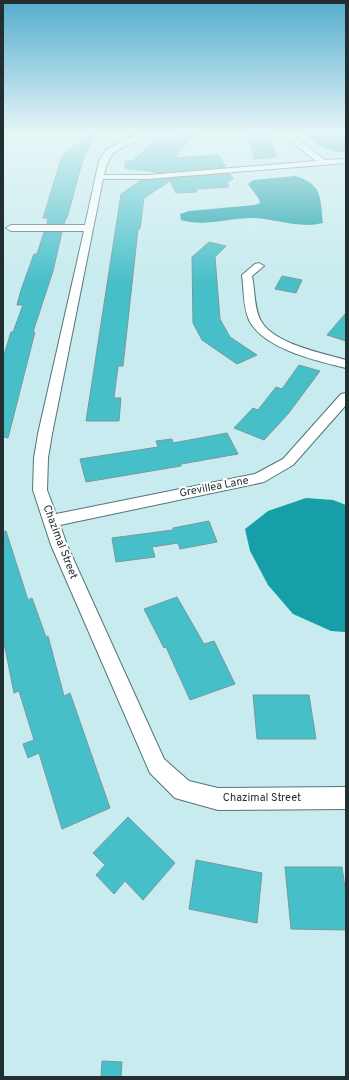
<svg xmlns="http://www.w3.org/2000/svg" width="349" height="1080" viewBox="0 0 349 1080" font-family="Overpass,sans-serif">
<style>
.water{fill:#169fa8}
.building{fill:#47bfc8;stroke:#77999c}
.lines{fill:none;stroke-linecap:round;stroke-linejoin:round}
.minor-casing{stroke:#537477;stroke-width:2}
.minor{fill:#fff;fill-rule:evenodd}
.labels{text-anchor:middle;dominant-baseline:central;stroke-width:4;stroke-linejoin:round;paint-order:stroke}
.street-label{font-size:11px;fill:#212f30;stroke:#fff}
</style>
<rect width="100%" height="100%" fill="#c7ebee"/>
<!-- water -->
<g class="water">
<path d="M 304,132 L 346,132 L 346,153 C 330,150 313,146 304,132 Z"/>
<path d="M 295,176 C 323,184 320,198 323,223 C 299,229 277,219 252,218 C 229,218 204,227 181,220 L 180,214 L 189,211 L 254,205 L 260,203 L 259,199 L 248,184 L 253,180 Z"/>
<polygon points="306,498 333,500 346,505 346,631 345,632 331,631 293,614 268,585 250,551 245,529 268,511"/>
</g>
<!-- building -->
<g class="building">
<polygon points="96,132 99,132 83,159 67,218 66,218 64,224 47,224 48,218 43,218 61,159 68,150"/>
<polygon points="177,132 197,133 173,158 218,155 226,167 154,173 156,172 125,168 125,161 133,161 152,143 158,140 167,142"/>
<polygon points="249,136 270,136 276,157 254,159"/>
<polygon points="230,174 233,179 227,182 229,187 196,189 197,192 176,193 170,181 144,198 140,229 138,229 123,366 118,366 114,398 121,398 119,421 86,421 121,194 142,180"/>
<polygon points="44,232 62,232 53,271 33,332 35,332 8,438 3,437 3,358 11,332 13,332 23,305 17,305 21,290 34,254 37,254"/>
<polygon points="209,242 226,246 215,257 220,319 230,337 257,355 237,364 202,340 193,323 192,257"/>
<polygon points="282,276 302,280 296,293 275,289"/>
<polygon points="346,313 346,341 327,335"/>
<polygon points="299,365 320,371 288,414 264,440 234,428 253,408 258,410 276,387 282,389"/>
<polygon points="227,433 238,454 181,464 181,466 86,482 80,459 158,447 156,441 172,439 173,443"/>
<polygon points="209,521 217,542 180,549 178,543 152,547 155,557 116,562 112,538 173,530 173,528"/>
<polygon points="6,531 28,600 32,598 46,637 48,636 64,696 70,693 110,808 62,829 39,753 28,758 23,744 34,740 19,691 14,693 3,638 3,532"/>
<polygon points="177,597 204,644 214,641 235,684 190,700 166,647 164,648 144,609"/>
<polygon points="253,695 309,695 316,739 257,739"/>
<polygon points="128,817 175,863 143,900 125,881 114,894 96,875 105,865 93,853"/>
<polygon points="196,860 262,873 257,923 189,909"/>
<polygon points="285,867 342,867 346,894 346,930 291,929"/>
<polygon points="102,1061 122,1062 121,1077 101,1077"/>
</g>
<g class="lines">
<defs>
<g id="minor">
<path d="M 141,132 L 150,132 C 129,151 111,140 104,175 L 147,175 L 316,161 L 284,136 L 283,132 L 289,132 L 325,160 L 346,159 L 346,163 L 147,179 L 103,179 L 52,434 L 48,458 L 47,490 L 56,514 L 255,474 L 283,459 L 341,394 L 346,393 L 346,405 L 293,465 L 264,482 L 60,525 L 67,545 L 164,759 L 189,781 L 218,788 L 346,787 L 346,809 L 218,810 L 175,798 L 150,773 L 51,545 L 33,490 L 34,458 L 38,434 L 84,231 L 11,231 L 6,228 L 11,225 L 85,225 L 99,161 L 106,150 Z"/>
<path d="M 259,263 L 264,266 L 252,276 C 255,290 254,309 261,321 C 274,344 322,353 346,360 L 346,368 C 317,361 263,349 249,320 C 243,307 244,289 242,275 L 255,264 Z"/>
</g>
</defs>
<!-- minor casing -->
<use href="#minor" class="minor-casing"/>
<!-- minor -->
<use href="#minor" class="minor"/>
</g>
<!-- sky -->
<linearGradient id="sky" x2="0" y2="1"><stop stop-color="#54acce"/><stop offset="0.47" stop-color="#e6f6f7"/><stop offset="1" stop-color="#e6f6f7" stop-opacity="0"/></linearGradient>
<rect width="349" height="283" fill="url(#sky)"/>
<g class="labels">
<!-- street labels -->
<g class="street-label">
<text transform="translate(214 487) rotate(-11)">Grevillea Lane</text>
<text transform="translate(60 542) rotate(69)">Chazimal Street</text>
<text x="262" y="798">Chazimal Street</text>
</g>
</g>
<!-- border -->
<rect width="349" height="1080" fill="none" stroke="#212f30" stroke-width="8"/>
</svg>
